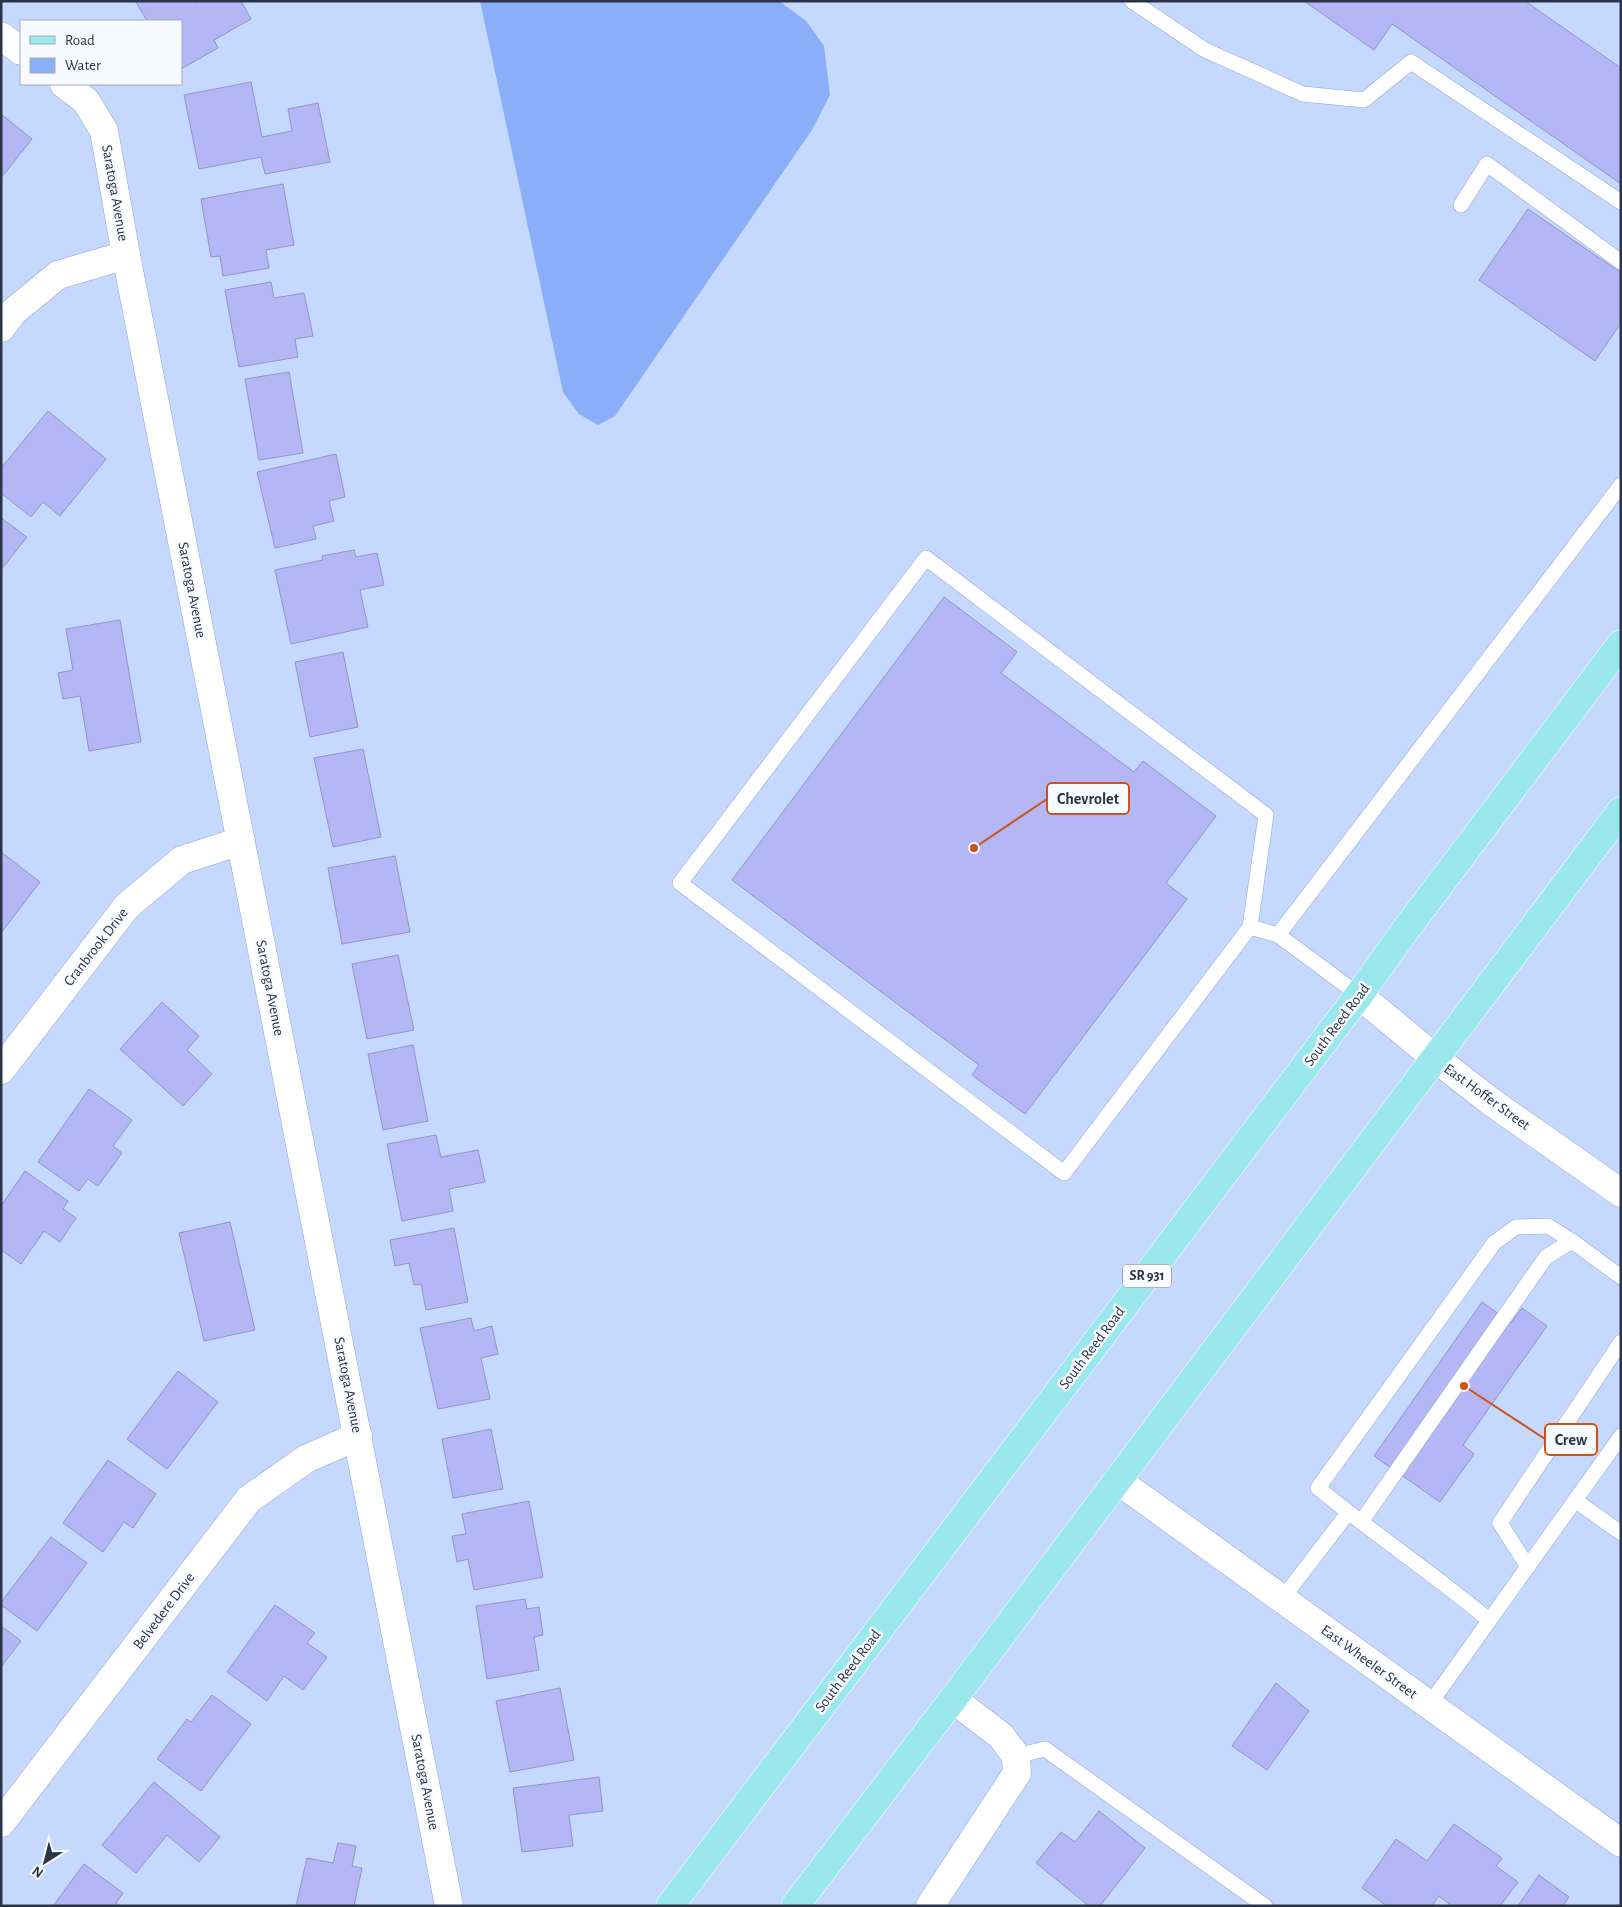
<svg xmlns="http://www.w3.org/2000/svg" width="1622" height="1907" viewBox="0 0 1622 1907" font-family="'Alegreya Sans',sans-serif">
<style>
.water{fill:#8aaff8}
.building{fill:#b4b6f6;stroke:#9294c4}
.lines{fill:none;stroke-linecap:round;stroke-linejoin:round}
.service-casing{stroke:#8fa7d3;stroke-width:16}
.minor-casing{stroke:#8fa7d3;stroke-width:29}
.primary-casing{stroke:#fff;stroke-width:29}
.service{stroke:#fff;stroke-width:15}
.minor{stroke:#fff;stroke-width:28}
.primary{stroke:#9ae8ee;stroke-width:28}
.labels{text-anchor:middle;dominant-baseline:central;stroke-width:5;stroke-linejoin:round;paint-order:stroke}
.shield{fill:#f7faff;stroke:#686f7e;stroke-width:1}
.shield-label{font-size:14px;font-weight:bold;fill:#2a3446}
.street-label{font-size:15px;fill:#2a3446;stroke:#f7faff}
.leader{fill:none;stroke:#cc5315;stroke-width:2}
.callout-dot{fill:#cc5315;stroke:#f7faff;stroke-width:2}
.callout{fill:#f7faff;stroke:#cc5315;stroke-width:2}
.callout-label{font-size:16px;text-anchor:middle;font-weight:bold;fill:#2a3446}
</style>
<rect width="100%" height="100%" fill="#c5d9ff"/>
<!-- water -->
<polygon class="water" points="480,1 779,1 806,21 824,46 830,95 812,130 615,416 598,425 579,414 563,392"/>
<!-- building -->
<g class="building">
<polygon points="138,1 194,1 195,3 198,1 241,1 251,19 214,40 218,48 181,69 181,21 147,21 136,2"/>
<polygon points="1304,1 1525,1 1621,68 1621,184 1392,24 1374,50"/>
<polygon points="251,82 262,137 292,131 288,109 318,103 330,162 265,174 261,157 199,169 184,95"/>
<polygon points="1,114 32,139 1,178"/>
<polygon points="283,184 294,245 266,250 269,268 223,276 220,256 211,257 201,199"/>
<polygon points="1528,209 1621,273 1621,323 1595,361 1479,280"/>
<polygon points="271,282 274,298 304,293 313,336 295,339 298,357 239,367 225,290"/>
<polygon points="289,372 303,453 259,460 245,379"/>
<polygon points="48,411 106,459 60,516 43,502 31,517 1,493 1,468"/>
<polygon points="336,454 345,497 329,501 334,521 313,526 316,539 275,548 257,472"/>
<polygon points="1,518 27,537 1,570"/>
<polygon points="354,550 356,557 377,553 384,585 360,590 368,627 291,644 275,570 323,560 322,556"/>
<polygon points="944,597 1017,652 1001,673 1134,772 1143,761 1216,816 1166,883 1187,899 1025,1114 972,1075 979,1065 732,880"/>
<polygon points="120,620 141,742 89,751 80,696 63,699 58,673 73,670 66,629"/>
<polygon points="343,652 358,727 310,737 295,662"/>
<polygon points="363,749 381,837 333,847 314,758"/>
<polygon points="1,852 40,882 1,933"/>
<polygon points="395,856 410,932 342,944 328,868"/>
<polygon points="398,955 414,1030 367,1039 352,964"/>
<polygon points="162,1002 199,1036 187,1050 212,1074 183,1106 120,1049"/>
<polygon points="413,1045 428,1121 383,1130 368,1054"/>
<polygon points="89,1089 132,1120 113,1146 122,1153 98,1186 88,1179 79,1191 38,1162"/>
<polygon points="436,1135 441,1157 478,1150 485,1182 449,1189 453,1211 402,1221 387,1144"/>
<polygon points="25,1171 68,1201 63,1209 76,1218 60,1242 44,1231 21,1264 1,1250 1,1206"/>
<polygon points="230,1222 255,1330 204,1341 179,1233"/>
<polygon points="454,1228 468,1302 426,1310 421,1284 414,1285 409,1263 395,1266 390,1240"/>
<polygon points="1482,1302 1511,1323 1522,1308 1547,1326 1463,1445 1474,1454 1440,1502 1374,1456"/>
<polygon points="471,1318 474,1331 492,1326 498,1354 481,1358 490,1399 438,1409 420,1328"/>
<polygon points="178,1371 218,1402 167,1469 127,1439"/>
<polygon points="491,1429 503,1489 453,1498 442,1439"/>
<polygon points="108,1460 156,1494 133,1528 124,1522 103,1552 63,1523"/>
<polygon points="529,1501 543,1577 474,1590 468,1559 457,1562 452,1536 466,1534 462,1514"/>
<polygon points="51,1537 87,1563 37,1631 1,1605 1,1602"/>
<polygon points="525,1599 527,1609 539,1607 543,1635 534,1637 539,1670 487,1679 476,1606"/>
<polygon points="275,1605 315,1633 307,1643 327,1657 303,1690 284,1676 267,1701 227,1672"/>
<polygon points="1,1626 21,1641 1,1667"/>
<polygon points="1276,1683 1309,1711 1267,1770 1232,1746"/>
<polygon points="560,1688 574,1760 510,1772 496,1701"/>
<polygon points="212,1695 251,1724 201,1791 157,1759 187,1719 191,1722"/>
<polygon points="599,1777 603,1811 569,1815 573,1846 522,1852 513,1788"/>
<polygon points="154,1782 220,1837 199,1862 167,1835 136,1873 102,1845"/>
<polygon points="1099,1811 1145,1848 1100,1906 1089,1906 1036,1863 1061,1832 1075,1842"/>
<polygon points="1454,1824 1502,1858 1496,1866 1518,1882 1500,1906 1452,1906 1439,1896 1432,1906 1387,1906 1362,1888 1396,1839 1427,1861"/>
<polygon points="338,1843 356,1846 352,1866 362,1868 354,1906 296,1906 307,1858 333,1863"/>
<polygon points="84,1864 123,1893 116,1903 120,1906 53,1906"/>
<polygon points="1539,1875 1569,1897 1563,1906 1518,1906"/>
</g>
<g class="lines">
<defs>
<g id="service">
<polyline points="1132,1 1205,50 1303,94 1364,100 1411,62 1621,202"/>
<polyline points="1461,205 1487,164 1621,262"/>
<polyline points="1250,927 1266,815 926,558 680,883 1064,1173 1250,927 1278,935"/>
<polyline points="1359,995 1278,935 1621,485"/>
<polyline points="1576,1501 1621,1533"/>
<polyline points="1361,1522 1546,1257 1572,1241 1621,1277"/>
<polyline points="1528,1567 1500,1523 1621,1342"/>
<polyline points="1282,1599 1348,1513"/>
<path d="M 1489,1620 C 1434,1574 1374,1534 1318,1488 L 1494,1243 L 1516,1227 L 1548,1226 L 1572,1241"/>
<polyline points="1429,1705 1621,1436"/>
<polyline points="1016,1756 1045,1749 1265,1906"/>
</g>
<g id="minor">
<polyline points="1,36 21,51"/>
<polyline points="64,84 86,101 104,131 126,255 449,1906"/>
<polyline points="1,328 13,312 58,275 126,255"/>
<polyline points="1359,995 1435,1058 1490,1101 1621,1193"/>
<polyline points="1,1070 127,906 182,860 241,841"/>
<polyline points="1117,1480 1621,1843"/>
<polyline points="1,1823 249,1499 306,1459 358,1436"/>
<polyline points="930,1906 1017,1773 1016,1756 1001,1736 953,1699"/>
</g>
<g id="primary">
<polyline points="670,1906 1359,995 1404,932 1621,644"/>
<polyline points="795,1906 953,1699 1621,811"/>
</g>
</defs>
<!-- service casing -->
<use href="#service" class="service-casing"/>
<!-- minor casing -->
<use href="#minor" class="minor-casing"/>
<!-- primary casing -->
<use href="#primary" class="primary-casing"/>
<!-- service -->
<use href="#service" class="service"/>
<!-- minor -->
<use href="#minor" class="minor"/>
<!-- primary -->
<use href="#primary" class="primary"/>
</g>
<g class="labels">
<!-- shield labels -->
<rect class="shield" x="1123" y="1264.5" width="48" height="23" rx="4"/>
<g class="shield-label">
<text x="1147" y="1276">SR 931</text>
</g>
<!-- street labels -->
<g class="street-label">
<text transform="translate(115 193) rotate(80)">Saratoga Avenue</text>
<text transform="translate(192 590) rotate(79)">Saratoga Avenue</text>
<text transform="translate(96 947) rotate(-52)">Cranbrook Drive</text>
<text transform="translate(270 988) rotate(79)">Saratoga Avenue</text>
<text transform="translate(1337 1025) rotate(-53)">South Reed Road</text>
<text transform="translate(1487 1097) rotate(36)">East Hoffer Street</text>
<text transform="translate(1092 1348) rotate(-53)">South Reed Road</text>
<text transform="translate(348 1385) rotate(79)">Saratoga Avenue</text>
<text transform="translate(164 1611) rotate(-53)">Belvedere Drive</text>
<text transform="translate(1369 1662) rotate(36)">East Wheeler Street</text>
<text transform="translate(848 1671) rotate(-53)">South Reed Road</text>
<text transform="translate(425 1782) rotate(79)">Saratoga Avenue</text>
</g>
</g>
<!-- callouts -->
<path class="leader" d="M974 848L1047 799M1464 1386L1545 1439"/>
<g class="callout-dot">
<circle cx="974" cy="848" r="5"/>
<circle cx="1464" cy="1386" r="5"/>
</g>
<g class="callout">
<rect x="1047" y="783" width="82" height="31" rx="5"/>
<rect x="1545" y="1424" width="52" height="31" rx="5"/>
</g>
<g class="callout-label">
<text x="1088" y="804">Chevrolet</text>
<text x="1571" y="1445">Crew</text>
</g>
<!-- border -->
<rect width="1622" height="1907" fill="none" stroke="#2a3446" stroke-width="5"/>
<!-- legend -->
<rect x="20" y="20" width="162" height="65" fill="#f7faff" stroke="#a5abb5"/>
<rect x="30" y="36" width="25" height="8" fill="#9ae8ee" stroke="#a5abb5"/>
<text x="65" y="45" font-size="15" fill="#2a3446">Road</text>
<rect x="30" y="58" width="25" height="15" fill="#8aaff8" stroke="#a5abb5"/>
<text x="65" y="70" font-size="15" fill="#2a3446">Water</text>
<!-- north arrow -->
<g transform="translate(45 1862) rotate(216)" stroke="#f7faff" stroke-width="4" paint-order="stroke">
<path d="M0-4L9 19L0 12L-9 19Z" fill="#2a3446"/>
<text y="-8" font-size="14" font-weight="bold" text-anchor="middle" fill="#2a3446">N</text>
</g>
</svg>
